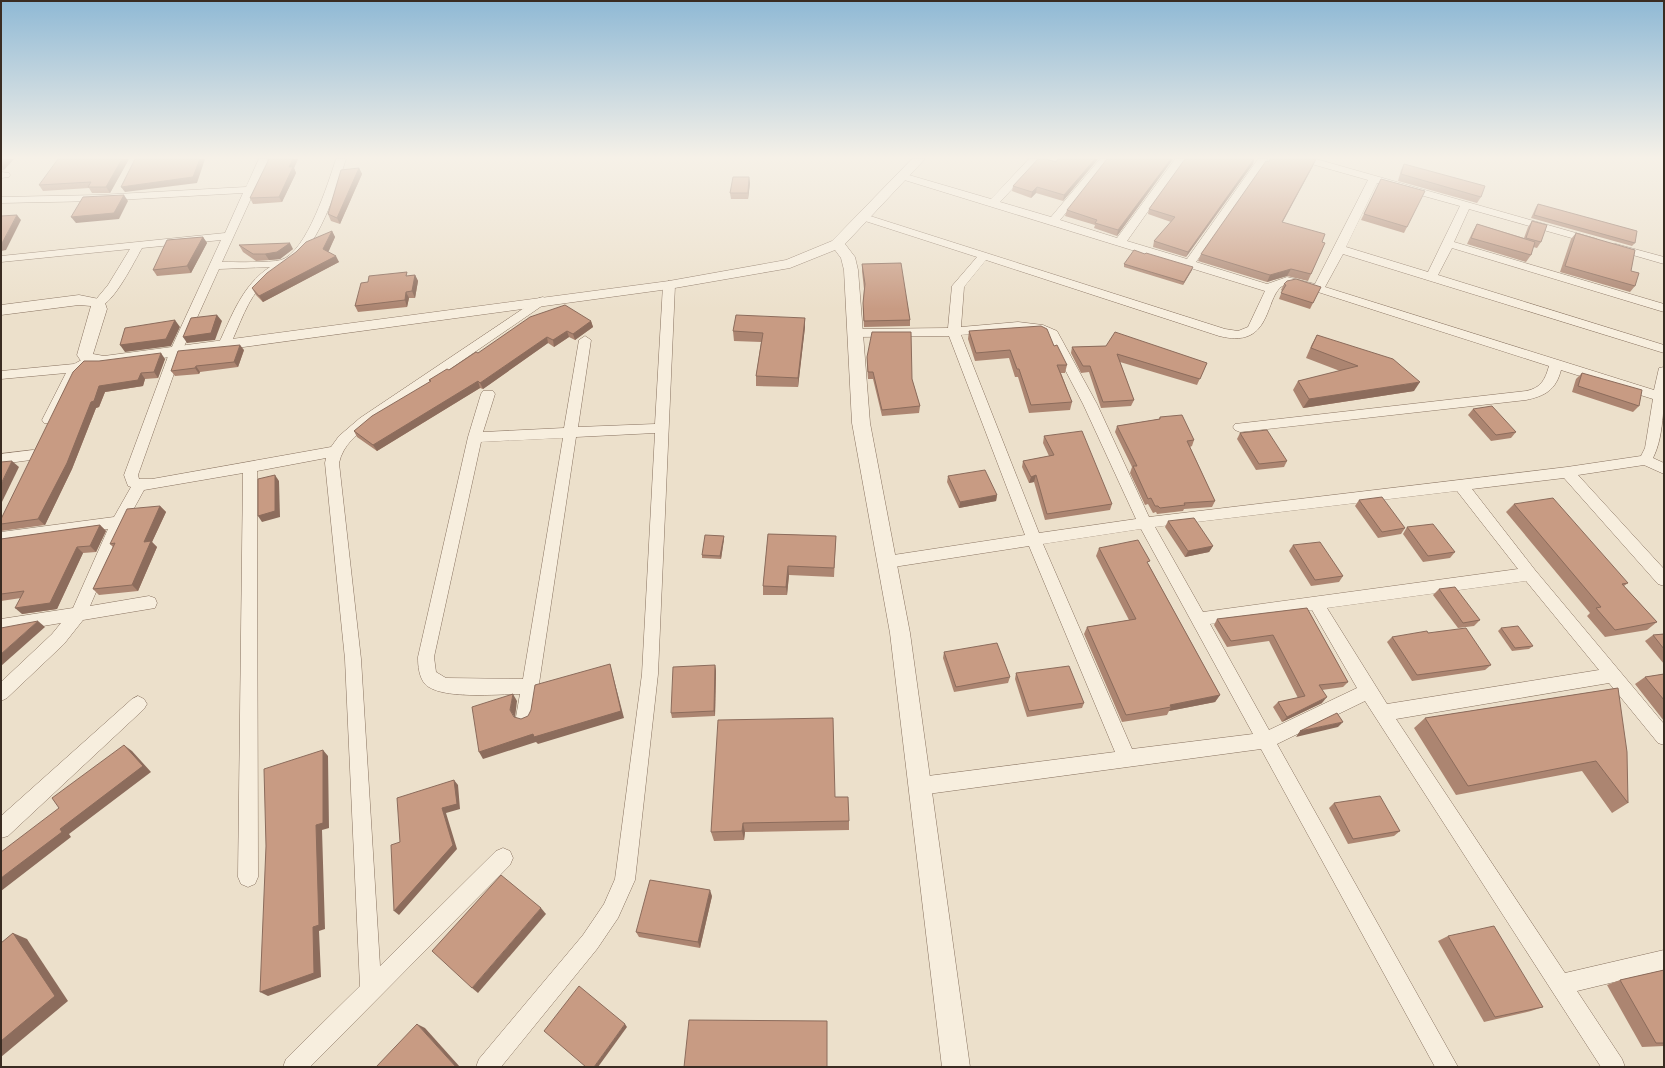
<svg xmlns="http://www.w3.org/2000/svg" width="1665" height="1068" viewBox="0 0 1665 1068" font-family="'Noto Serif',serif">
<style>
.lines{fill:none;stroke-linecap:round;stroke-linejoin:round}
.minor-casing{stroke:#887260;stroke-width:1}
.tertiary-casing{stroke:#887260;stroke-width:1}
.minor{fill:#f7eede;fill-rule:evenodd}
.tertiary{fill:#f7eede;fill-rule:evenodd}
.wall{fill:#ac8571}
.shaded-wall{fill:#8c6c5c}
.building{fill:#c89b83;stroke:#8c6c5c}
</style>
<rect width="100%" height="100%" fill="#ece0cb"/>
<g class="lines">
<defs>
<g id="minor">
<path d="M 259,159 L 269,159 L 222,262 C 237,262 269,263 281,260 C 307,252 328,183 336,159 L 346,159 C 336,189 327,220 309,246 C 297,263 278,269 264,283 C 247,299 240,325 230,345 L 228,348 L 220,348 L 218,345 C 232,316 242,285 270,267 L 219,269 L 182,351 L 138,475 L 139,479 L 152,479 L 331,447 L 339,436 L 360,418 L 539,298 L 543,297 L 549,301 L 370,424 C 356,435 343,445 339,463 L 361,659 L 380,966 L 496,851 L 503,848 L 510,851 L 513,858 L 510,865 L 310,1067 L 283,1067 L 286,1059 L 360,986 L 345,659 L 325,463 L 326,458 L 257,471 L 258,877 L 255,884 L 248,887 L 241,884 L 238,877 L 243,473 L 144,490 L 126,523 L 90,606 L 149,596 L 155,598 L 157,603 L 155,608 L 83,620 L 64,644 L 7,698 L 1,701 L 1,682 L 52,634 L 61,623 L 1,633 L 1,619 L 73,608 L 108,529 L 1,544 L 1,532 L 114,517 L 131,487 L 128,486 L 124,475 L 170,351 L 221,240 L 142,248 C 134,262 114,303 99,307 L 93,303 L 108,285 L 130,249 L 1,262 L 1,256 L 225,233 L 243,193 L 99,201 L 1,203 L 1,197 L 99,195 L 246,187 Z"/>
<path d="M 1029,159 L 1040,159 L 1000,202 L 1051,217 L 1100,159 L 1110,159 L 1060,220 L 1117,238 L 1175,159 L 1185,159 L 1127,241 L 1187,259 L 1258,159 L 1268,159 L 1196,262 L 1267,284 L 1287,277 L 1315,284 L 1368,180 L 1301,161 L 1300,159 L 1316,159 L 1597,239 L 1599,241 L 1597,243 L 1593,244 L 1469,209 L 1454,242 L 1664,304 L 1664,312 L 1452,248 L 1438,275 L 1664,345 L 1664,353 L 1343,254 L 1325,287 L 1654,390 L 1659,368 L 1664,367 C 1664,394 1665,435 1653,458 L 1664,463 L 1664,474 L 1644,465 L 1578,475 L 1664,569 L 1664,586 L 1658,584 L 1564,478 L 1472,489 L 1535,570 L 1664,724 L 1664,745 L 1658,743 L 1609,683 L 1396,719 L 1565,973 L 1664,950 L 1664,970 L 1577,991 L 1622,1059 L 1625,1067 L 1601,1067 L 1365,701 L 1277,744 L 1458,1067 L 1435,1067 L 1261,749 L 920,795 L 914,792 L 911,786 L 914,780 L 920,777 L 1115,752 L 1029,546 L 887,568 L 882,566 L 879,562 L 882,558 L 887,556 L 1025,535 L 949,336 L 856,337 L 850,333 L 856,329 L 948,328 L 952,286 L 977,257 L 859,219 L 858,217 L 859,215 L 867,215 L 1225,329 L 1238,331 L 1248,327 L 1265,291 L 898,178 L 897,176 L 902,173 L 991,199 ZM 1377,183 L 1460,206 L 1428,272 L 1346,247 ZM 986,260 L 1219,336 C 1281,352 1260,280 1293,284 L 1549,366 C 1545,380 1541,388 1526,391 L 1235,424 L 1233,427 L 1235,430 L 1240,432 L 1526,400 C 1545,396 1556,390 1561,370 L 1653,399 L 1645,448 L 1641,456 L 1567,467 L 1149,517 L 1097,404 L 1057,331 L 1043,325 L 1018,322 L 961,327 L 964,287 ZM 1018,330 L 1039,332 L 1048,337 L 1083,404 L 1136,519 L 1039,533 L 961,335 ZM 1457,491 L 1518,569 L 1203,612 L 1155,527 ZM 1141,529 L 1253,734 L 1132,749 L 1043,544 ZM 1526,581 L 1599,670 L 1387,704 L 1327,608 ZM 1312,610 L 1357,688 L 1269,730 L 1210,624 Z"/>
<polygon points="1,172 9,173 10,175 9,177 1,178"/>
<polygon points="1616,244 1664,257 1664,264 1612,249 1610,247 1612,245"/>
<path d="M 669,281 L 675,285 L 658,674 L 635,880 L 618,918 L 597,949 L 501,1067 L 476,1067 L 479,1059 L 583,935 L 604,904 L 615,879 L 642,674 L 655,433 L 576,437 L 534,717 L 531,723 L 525,725 L 519,723 L 516,717 L 520,694 C 498,694 440,700 425,684 C 419,677 418,666 418,657 L 468,437 L 481,394 L 483,391 L 493,391 L 495,394 L 483,432 L 564,428 L 579,340 L 585,336 L 591,340 L 578,427 L 655,424 L 663,285 ZM 563,438 L 523,679 L 446,678 L 436,672 L 434,657 L 481,442 Z"/>
<polygon points="89,356 93,357 95,360 77,377 56,420 54,423 44,423 42,420 66,373 1,379 1,371 74,364"/>
<polygon points="33,450 38,451 40,455 38,459 1,464 1,454"/>
<polygon points="138,696 144,699 147,704 144,709 8,836 1,838 1,816 132,699"/>
</g>
<polygon id="tertiary" points="912,159 925,159 845,244 855,257 858,270 870,423 910,633 970,1067 942,1067 890,633 852,423 844,270 841,258 835,250 790,268 669,289 104,366 83,364 77,355 91,306 79,305 1,315 1,305 79,295 104,300 107,309 93,354 104,356 669,281 786,260 832,241"/>
</defs>
<!-- minor casing -->
<use href="#minor" class="minor-casing"/>
<!-- tertiary casing -->
<use href="#tertiary" class="tertiary-casing"/>
<!-- minor -->
<use href="#minor" class="minor"/>
<!-- tertiary -->
<use href="#tertiary" class="tertiary"/>
</g>
<!-- wall -->
<g class="wall">
<polygon points="1,159 4,170 1,170"/>
<polygon points="129,159 110,193 92,193 89,188 43,191 39,185"/>
<polygon points="267,159 298,159 294,168 296,173 282,202 253,204 250,198 268,162"/>
<polygon points="1098,159 1063,201 1036,193 1031,198 1012,191 1013,186 1056,162"/>
<polygon points="1173,159 1117,236 1094,228 1095,225 1065,216 1067,210"/>
<polygon points="1254,159 1253,164 1186,257 1153,247 1154,241 1171,222 1148,214 1149,209"/>
<polygon points="1269,162 1313,166 1282,222 1322,242 1325,243 1308,281 1287,276 1267,282 1198,261 1201,254"/>
<polygon points="1404,164 1481,197 1477,203 1398,181 1401,170"/>
<polygon points="359,168 362,174 340,224 331,221 328,214"/>
<polygon points="749,177 750,183 748,199 731,199 730,193"/>
<polygon points="1381,179 1407,227 1404,233 1361,220"/>
<polygon points="1538,204 1635,243 1632,246 1531,218 1536,207"/>
<polygon points="1532,221 1541,242 1537,248 1533,247 1531,255 1526,262 1467,244 1473,231 1477,224 1524,238 1528,227"/>
<polygon points="332,231 335,237 328,252 339,262 263,302 256,295 252,288"/>
<polygon points="1576,233 1631,271 1635,286 1630,292 1560,272 1571,239"/>
<polygon points="203,237 207,243 191,273 157,276 153,270"/>
<polygon points="239,245 293,249 280,259 269,260 256,261 243,252"/>
<polygon points="862,264 910,320 910,326 864,327 863,310 864,289 862,271"/>
<polygon points="1124,264 1192,270 1183,285 1124,267"/>
<polygon points="415,275 418,281 415,298 409,298 407,307 358,312 355,306 409,276"/>
<polygon points="1284,284 1321,287 1310,309 1279,299 1282,291 1281,290"/>
<polygon points="805,318 805,327 798,387 756,386 756,376 761,342 734,341 733,331"/>
<polygon points="591,321 593,327 575,340 569,337 554,347 548,343 483,389 480,388 377,451 357,437 354,431 430,382 429,380 449,370 478,353"/>
<polygon points="969,331 1054,346 1067,365 1065,373 1061,373 1072,402 1070,410 1029,413 1018,377 1015,377 1009,358 975,361 968,339"/>
<polygon points="1317,335 1414,391 1303,408 1293,390 1298,381 1340,371 1306,358 1312,344"/>
<polygon points="1106,346 1207,363 1197,385 1120,362 1134,400 1131,406 1101,408 1089,372 1081,373 1071,353 1072,347"/>
<polygon points="244,350 238,367 200,372 199,374 175,376 171,371"/>
<polygon points="867,357 912,379 920,406 919,413 882,416 873,379 868,379 867,363"/>
<polygon points="165,359 158,378 145,379 143,386 105,392 99,407 96,408 72,469 45,525 1,531 1,519 99,361"/>
<polygon points="1582,373 1639,406 1633,412 1572,392 1576,379"/>
<polygon points="1473,409 1516,432 1511,438 1491,441 1468,415"/>
<polygon points="1160,417 1194,440 1192,446 1190,447 1215,501 1212,507 1184,509 1183,511 1157,514 1156,512 1153,513 1148,504 1145,505 1130,473 1132,467 1115,432 1117,426 1159,419"/>
<polygon points="1240,433 1287,461 1284,467 1256,470 1237,439"/>
<polygon points="1044,436 1112,504 1110,510 1045,520 1034,482 1029,483 1022,467 1023,461 1049,456 1043,443"/>
<polygon points="948,476 997,495 996,501 959,508 947,482"/>
<polygon points="1359,500 1405,528 1401,534 1378,538 1355,506"/>
<polygon points="1514,504 1628,583 1624,586 1657,622 1647,630 1605,637 1587,616 1590,613 1506,512"/>
<polygon points="160,506 166,512 152,542 157,547 138,591 99,595 93,589 113,547 110,544"/>
<polygon points="1168,521 1213,546 1209,552 1185,557 1165,527"/>
<polygon points="100,525 106,531 96,552 83,553 57,609 22,614 21,598 1,601 1,539"/>
<polygon points="1407,527 1455,552 1450,558 1423,562 1403,534"/>
<polygon points="768,534 836,536 834,577 789,575 787,595 763,595 763,586"/>
<polygon points="724,536 724,539 721,559 702,558 702,555"/>
<polygon points="1293,545 1343,576 1339,582 1311,586 1289,551"/>
<polygon points="1099,548 1149,565 1220,695 1215,702 1169,711 1167,715 1122,722 1084,634 1087,627 1129,620 1096,556"/>
<polygon points="1439,589 1480,620 1474,626 1458,628 1433,595"/>
<polygon points="1307,608 1348,682 1343,687 1322,690 1322,703 1282,722 1273,707 1278,702 1298,698 1269,641 1227,647 1214,625 1217,619"/>
<polygon points="1501,628 1533,646 1529,649 1512,651 1498,631"/>
<polygon points="1428,633 1491,665 1485,670 1412,681 1387,642 1392,637"/>
<polygon points="1664,634 1664,664 1645,641 1653,635"/>
<polygon points="944,652 1010,677 1008,683 954,692 943,658"/>
<polygon points="715,665 716,671 715,716 672,718 671,713"/>
<polygon points="1016,673 1084,703 1082,708 1027,717 1015,679"/>
<polygon points="1664,674 1664,721 1635,684 1645,677"/>
<polygon points="1618,688 1628,803 1612,813 1582,771 1456,795 1414,728 1425,718"/>
<polygon points="835,797 849,821 849,830 745,832 744,840 714,841 711,832"/>
<polygon points="1334,803 1400,831 1394,836 1348,844 1329,808"/>
<polygon points="712,896 700,948 639,937 636,932"/>
<polygon points="1448,936 1543,1007 1531,1011 1484,1022 1438,941"/>
<polygon points="1664,970 1664,1046 1642,1047 1607,985 1620,980"/>
</g>
<!-- shaded-wall -->
<g class="shaded-wall">
<polygon points="4,159 14,159 4,170 1,165 1,162"/>
<polygon points="122,159 129,159 110,193 106,187"/>
<polygon points="200,159 205,159 197,183 125,192 121,187"/>
<polygon points="293,159 298,159 294,168 296,173 282,202 279,197 289,167"/>
<polygon points="1095,159 1098,159 1063,201 1064,195"/>
<polygon points="1171,159 1173,159 1117,236 1118,230"/>
<polygon points="1254,159 1253,164 1186,257 1188,252"/>
<polygon points="1316,159 1313,166 1279,229 1282,222"/>
<polygon points="359,168 362,174 340,224 337,218"/>
<polygon points="749,177 750,183 748,199 748,193"/>
<polygon points="1037,187 1036,193 1031,198 1032,192"/>
<polygon points="124,195 128,201 119,219 76,223 71,217"/>
<polygon points="17,215 21,220 6,250 1,251 1,245"/>
<polygon points="332,231 335,237 327,255 323,249"/>
<polygon points="203,237 207,243 191,273 187,266"/>
<polygon points="290,243 293,249 280,259 269,260 265,254"/>
<polygon points="336,256 339,262 263,302 259,296"/>
<polygon points="1193,267 1192,270 1183,285 1184,282"/>
<polygon points="1291,269 1287,276 1267,282 1270,275"/>
<polygon points="415,275 418,281 415,298 412,291"/>
<polygon points="406,292 409,298 407,307 405,300"/>
<polygon points="217,315 222,321 215,340 187,343 183,337"/>
<polygon points="805,318 805,327 798,387 798,378"/>
<polygon points="175,320 180,327 171,346 125,352 120,345"/>
<polygon points="591,321 593,327 575,340 573,334"/>
<polygon points="567,331 569,337 554,347 553,340"/>
<polygon points="547,337 548,343 483,389 480,383"/>
<polygon points="240,345 244,350 238,367 234,362"/>
<polygon points="161,353 165,359 158,378 154,372"/>
<polygon points="196,366 200,372 199,374 195,368"/>
<polygon points="141,373 145,379 143,386 105,392 99,407 96,408 72,469 45,525 38,519 91,402 99,386"/>
<polygon points="478,381 480,388 377,451 373,445"/>
<polygon points="1420,382 1414,391 1303,408 1309,399"/>
<polygon points="12,461 19,467 1,504 1,484"/>
<polygon points="275,475 279,481 280,517 262,522 258,516"/>
<polygon points="1036,475 1034,482 1029,483 1031,477"/>
<polygon points="997,495 996,501 959,508 960,502"/>
<polygon points="160,506 166,512 152,542 157,547 138,591 132,585 144,542"/>
<polygon points="100,525 106,531 96,552 90,546"/>
<polygon points="724,536 724,539 721,559 720,556"/>
<polygon points="1213,546 1209,552 1185,557 1188,551"/>
<polygon points="77,547 83,553 57,609 22,614 15,608"/>
<polygon points="788,566 789,575 787,595 786,587"/>
<polygon points="38,621 45,627 1,666 1,654"/>
<polygon points="610,664 612,672 624,718 538,744 536,742 483,759 479,752"/>
<polygon points="715,665 716,671 715,716 714,711"/>
<polygon points="513,694 517,701 515,718 510,710"/>
<polygon points="1220,695 1215,702 1169,711 1171,707 1170,705"/>
<polygon points="1327,697 1322,703 1282,722 1287,717"/>
<polygon points="1343,722 1338,727 1296,737 1300,731"/>
<polygon points="124,745 132,751 151,772 69,834 71,837 1,891 1,878 60,829"/>
<polygon points="323,750 328,756 329,828 322,830 325,929 319,931 321,977 268,996 260,992 313,927 316,825"/>
<polygon points="454,780 458,785 460,809 446,813 457,849 399,915 394,911"/>
<polygon points="743,823 745,832 744,840 742,831"/>
<polygon points="710,890 712,896 700,948 698,942"/>
<polygon points="541,908 546,914 478,993 472,988"/>
<polygon points="13,933 27,939 68,1001 1,1057 1,1041"/>
<polygon points="417,1024 425,1028 460,1067 456,1067"/>
<polygon points="625,1024 627,1027 598,1067 594,1067"/>
</g>
<!-- building -->
<g class="building">
<polygon points="1,159 4,159 1,162"/>
<polygon points="58,159 122,159 106,187 88,187 91,182 39,185"/>
<polygon points="135,159 200,159 193,177 121,187"/>
<polygon points="269,159 293,159 289,167 293,167 279,197 250,198"/>
<polygon points="1038,159 1046,159 1056,162 1058,159 1095,159 1064,195 1037,187 1032,192 1013,186"/>
<polygon points="1107,159 1171,159 1118,230 1095,223 1097,220 1067,210"/>
<polygon points="1185,159 1254,159 1188,252 1154,241 1175,217 1149,209"/>
<polygon points="1270,159 1316,159 1282,222 1325,234 1322,242 1325,243 1311,274 1291,269 1270,275 1201,254 1266,161 1269,162"/>
<polygon points="1404,164 1485,186 1481,197 1401,174"/>
<polygon points="359,168 337,218 328,214 341,170"/>
<polygon points="733,177 749,177 748,193 730,193"/>
<polygon points="1381,179 1425,191 1407,227 1364,214"/>
<polygon points="124,195 114,213 71,217 83,197"/>
<polygon points="1538,204 1637,231 1635,243 1534,215"/>
<polygon points="17,215 1,245 1,216"/>
<polygon points="1532,221 1547,225 1541,242 1526,238"/>
<polygon points="1477,224 1535,242 1531,255 1471,238"/>
<polygon points="332,231 323,249 336,256 259,296 252,288 267,273 296,252 306,242"/>
<polygon points="1576,233 1635,250 1631,271 1639,273 1635,286 1565,266"/>
<polygon points="203,237 187,266 153,270 167,240"/>
<polygon points="290,243 277,252 265,254 253,254 239,245"/>
<polygon points="1134,250 1145,254 1146,253 1193,267 1184,282 1124,264"/>
<polygon points="901,263 910,320 864,321 863,303 865,284 862,264"/>
<polygon points="407,272 406,276 415,275 412,291 406,292 405,300 355,306 361,283 368,282 369,276"/>
<polygon points="1296,279 1321,287 1313,303 1281,293 1286,285 1284,284 1287,281"/>
<polygon points="565,305 591,321 573,334 567,331 553,340 547,337 480,383 478,381 373,445 354,431 372,416 431,381 429,380 447,369 449,370 476,352 478,353 530,317"/>
<polygon points="217,315 211,333 183,337 191,318"/>
<polygon points="736,315 805,318 798,378 756,376 763,333 733,331"/>
<polygon points="175,320 166,339 120,345 125,328"/>
<polygon points="1041,326 1047,329 1054,346 1057,345 1067,365 1057,365 1072,402 1031,405 1019,369 1017,369 1010,350 976,353 969,331"/>
<polygon points="872,332 911,332 912,379 920,406 882,410 873,372 868,372 867,357"/>
<polygon points="1115,332 1207,363 1200,379 1117,354 1134,400 1103,402 1090,366 1083,366 1072,347 1106,346"/>
<polygon points="1317,335 1393,359 1420,382 1309,399 1298,381 1358,366 1311,348"/>
<polygon points="240,345 234,362 196,366 195,368 171,371 178,351"/>
<polygon points="161,353 154,372 141,373 138,380 99,386 94,401 91,402 67,463 38,519 1,524 1,519 73,372 84,361 99,361"/>
<polygon points="1582,373 1642,390 1639,406 1578,386"/>
<polygon points="1492,406 1516,432 1496,435 1473,409"/>
<polygon points="1182,415 1194,440 1187,441 1215,501 1184,503 1185,505 1160,508 1158,506 1155,506 1151,498 1148,499 1133,466 1137,466 1117,426 1160,419 1160,417"/>
<polygon points="1267,430 1287,461 1259,464 1240,433"/>
<polygon points="1082,431 1112,504 1047,514 1036,475 1031,477 1023,461 1054,455 1044,436"/>
<polygon points="12,461 1,484 1,462"/>
<polygon points="985,470 997,495 960,502 948,476"/>
<polygon points="275,475 275,511 258,516 258,479"/>
<polygon points="1382,497 1405,528 1382,532 1359,500"/>
<polygon points="1553,498 1628,583 1622,584 1657,622 1615,630 1596,608 1601,607 1514,504"/>
<polygon points="160,506 144,542 151,541 132,585 93,589 115,543 110,544 127,509"/>
<polygon points="1194,518 1213,546 1188,551 1168,521"/>
<polygon points="1433,524 1455,552 1428,556 1407,527"/>
<polygon points="100,525 90,546 77,547 50,603 15,608 24,591 1,594 1,539"/>
<polygon points="768,534 836,536 834,568 788,566 786,587 763,586"/>
<polygon points="705,535 724,536 720,556 702,555"/>
<polygon points="1138,540 1150,561 1147,562 1220,695 1170,705 1171,707 1126,715 1087,627 1136,619 1099,548"/>
<polygon points="1320,542 1343,576 1315,580 1293,545"/>
<polygon points="1455,587 1480,620 1463,623 1439,589"/>
<polygon points="1307,608 1348,682 1319,685 1327,697 1287,717 1278,702 1305,696 1273,635 1231,641 1217,619"/>
<polygon points="38,621 1,654 1,628"/>
<polygon points="1518,626 1533,646 1515,648 1501,628"/>
<polygon points="1466,628 1491,665 1417,675 1392,637 1427,631 1428,633"/>
<polygon points="1664,634 1664,649 1653,635"/>
<polygon points="997,643 1010,677 956,687 944,652"/>
<polygon points="610,664 621,711 534,737 533,734 479,752 472,707 513,694 510,710 514,717 521,719 528,716 531,710 535,685"/>
<polygon points="715,665 714,711 671,713 673,667"/>
<polygon points="1069,666 1084,703 1029,711 1016,673"/>
<polygon points="1664,674 1664,700 1645,677"/>
<polygon points="1618,688 1627,752 1628,803 1596,761 1468,786 1425,718"/>
<polygon points="1337,713 1343,722 1300,731"/>
<polygon points="833,718 835,797 848,797 849,821 743,823 742,831 711,832 718,720"/>
<polygon points="124,745 143,766 60,829 62,832 1,878 1,852 59,808 52,798"/>
<polygon points="323,750 323,823 316,825 319,925 313,927 314,973 260,992 266,846 264,769"/>
<polygon points="454,780 457,804 442,808 453,845 394,911 391,845 400,842 397,798"/>
<polygon points="1380,796 1400,831 1353,839 1334,803"/>
<polygon points="501,875 541,908 472,988 432,951"/>
<polygon points="650,880 710,890 698,942 636,932"/>
<polygon points="1494,926 1543,1007 1495,1017 1448,936"/>
<polygon points="13,933 55,996 1,1041 1,943"/>
<polygon points="1664,970 1664,1043 1656,1043 1620,980"/>
<polygon points="579,986 625,1024 594,1067 586,1067 544,1031"/>
<polygon points="689,1020 827,1021 827,1067 684,1067"/>
<polygon points="417,1024 456,1067 376,1067"/>
</g>
<!-- sky -->
<linearGradient id="sky" x2="0" y2="1"><stop stop-color="#8fb9d5"/><stop offset="0.51" stop-color="#f6f1e8"/><stop offset="1" stop-color="#f6f1e8" stop-opacity="0"/></linearGradient>
<rect width="1665" height="309" fill="url(#sky)"/>
<!-- border -->
<rect width="1665" height="1068" fill="none" stroke="#3a2c22" stroke-width="4"/>
</svg>
